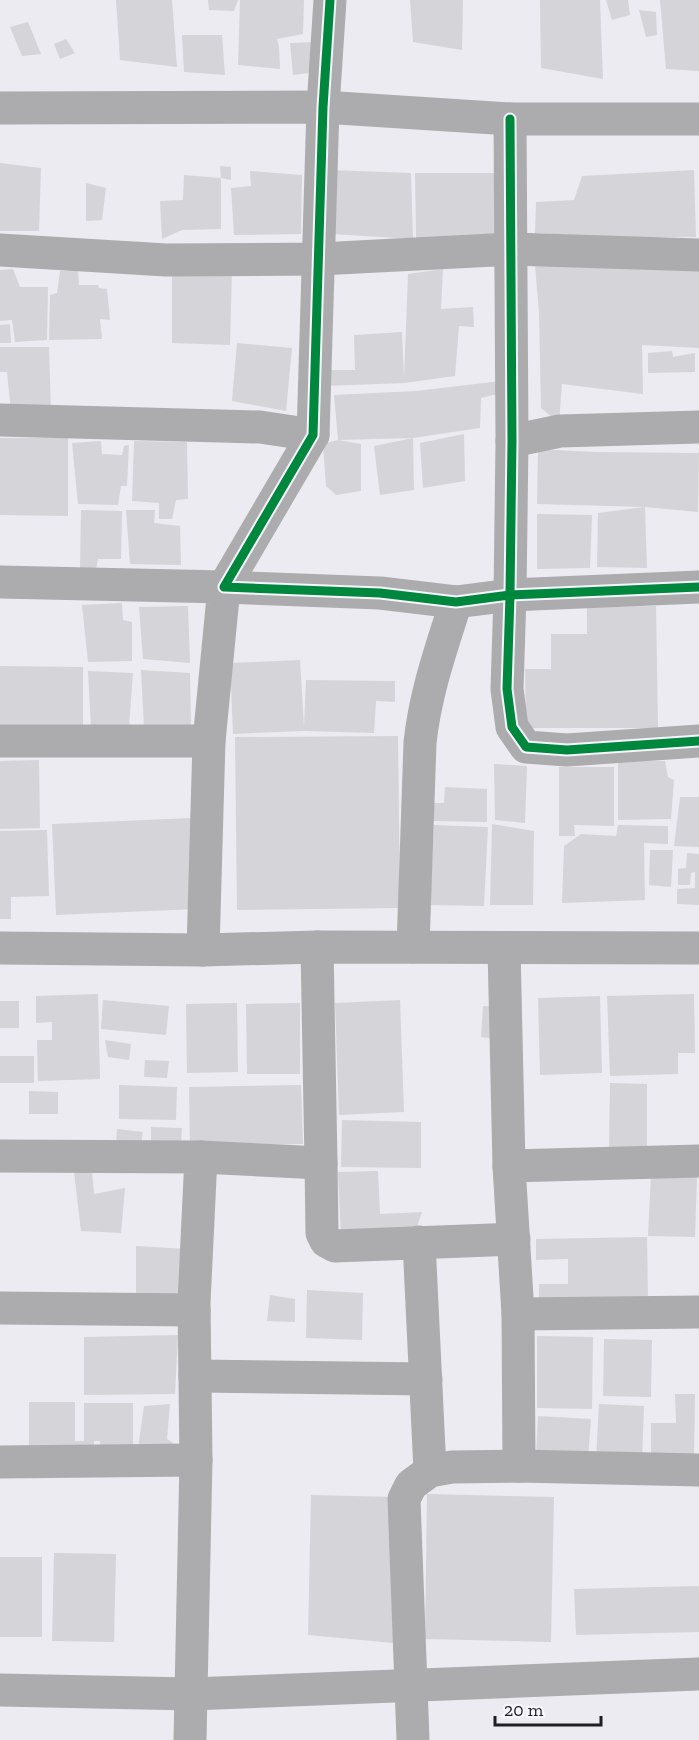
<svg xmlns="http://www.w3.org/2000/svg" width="699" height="1740" viewBox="0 0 699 1740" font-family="'Zilla Slab',serif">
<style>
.building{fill:#d5d4d8}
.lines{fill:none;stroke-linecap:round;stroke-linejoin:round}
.minor{stroke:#acacaf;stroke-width:33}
.cycleway-casing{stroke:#f7f6fd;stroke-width:13}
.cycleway{stroke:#00873e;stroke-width:9}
</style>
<rect width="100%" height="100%" fill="#ecebf1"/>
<!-- building -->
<g class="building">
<polygon points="116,0 172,0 177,67 120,60"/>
<polygon points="208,0 238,0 234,11 209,10"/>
<polygon points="240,0 304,0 303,34 277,39 279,47 280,69 238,65"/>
<polygon points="410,0 463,0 462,50 413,42"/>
<polygon points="540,0 600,0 603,79 541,68"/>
<polygon points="606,0 628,0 630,15 612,20"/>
<polygon points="660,0 699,0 699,71 666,69"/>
<polygon points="639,10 656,12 657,35 646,37"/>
<polygon points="28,22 41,54 22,56 10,27"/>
<polygon points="182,35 222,35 225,75 184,72"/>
<polygon points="66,39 75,53 60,59 54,44"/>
<polygon points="315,42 318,72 293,75 290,43"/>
<polygon points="0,163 41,168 39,231 0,231"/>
<polygon points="220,166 231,167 231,180 221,178 221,229 182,230 162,239 160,201 183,200 184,175 221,178"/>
<polygon points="329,170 411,173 413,239 331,234"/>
<polygon points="694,170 696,237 618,237 535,233 536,202 574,200 582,176"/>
<polygon points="250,171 302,175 301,234 234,235 231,188 251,186"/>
<polygon points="415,173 505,173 500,241 416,238"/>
<polygon points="86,183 106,188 102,220 86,221"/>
<polygon points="535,265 699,268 699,348 642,345 643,394 562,384 559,423 541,408 539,312"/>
<polygon points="13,269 20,287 48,287 47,340 15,342 12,320 0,321 0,270"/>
<polygon points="443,269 441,309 473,307 474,327 459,326 455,376 404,383 325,386 325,370 355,370 354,335 402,332 404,378 408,274"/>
<polygon points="78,270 79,285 98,285 99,288 107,289 110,320 100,319 102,339 49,340 50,295 57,293 60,271"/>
<polygon points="172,270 232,270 230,345 172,343"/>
<polygon points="10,324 11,343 0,343 0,325"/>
<polygon points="237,343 292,348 286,411 232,401"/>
<polygon points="0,347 49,347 51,412 11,411 7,372 0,372"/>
<polygon points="672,351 673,357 695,353 695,372 648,373 648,353"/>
<polygon points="501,381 501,393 481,398 480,428 413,438 338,440 334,395 416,391"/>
<polygon points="464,434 465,481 423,488 420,443"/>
<polygon points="0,438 68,438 68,516 0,515"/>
<polygon points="413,438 414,490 380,495 374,446"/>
<polygon points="338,440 361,444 361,491 336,495 326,486 323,444"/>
<polygon points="101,441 102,454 122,455 124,446 129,445 127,486 121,486 118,505 78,504 72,443"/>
<polygon points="134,441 187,442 188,499 176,500 172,519 159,519 159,503 132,501"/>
<polygon points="538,449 595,452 699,453 698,512 645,507 537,504"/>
<polygon points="645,507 647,568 597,567 598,513"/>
<polygon points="81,510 122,511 121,559 98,559 96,570 80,568"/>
<polygon points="126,510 155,510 154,523 180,526 181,565 130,564"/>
<polygon points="537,514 592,515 590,568 537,569"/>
<polygon points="122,603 123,620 132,622 132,661 88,662 82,605"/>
<polygon points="188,606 190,663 143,659 139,607"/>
<polygon points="656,606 658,728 526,728 525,669 551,669 551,634 587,634 587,607"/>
<polygon points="300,660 304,727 306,680 395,681 395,702 376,701 374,733 304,731 233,734 230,663"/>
<polygon points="0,666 83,667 83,733 0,733"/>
<polygon points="141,670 190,673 191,727 144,727"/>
<polygon points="88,671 133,673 129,727 91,727"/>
<polygon points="398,736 400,908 237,910 235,737"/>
<polygon points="39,760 40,828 0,829 0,761"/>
<polygon points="618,761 665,761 668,777 674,780 671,819 618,820"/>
<polygon points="494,764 527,766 525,823 495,820"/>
<polygon points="559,767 614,767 614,826 574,825 575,836 559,836"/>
<polygon points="445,787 487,789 487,822 433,821 433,803 444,803"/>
<polygon points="680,797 699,797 699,847 674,846"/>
<polygon points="191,818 196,909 56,915 52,824"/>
<polygon points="492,824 534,831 533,905 490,905"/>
<polygon points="434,825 488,827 484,906 430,905"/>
<polygon points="618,825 668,826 668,844 644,843 645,900 562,903 564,846 581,834 616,836"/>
<polygon points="47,830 49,896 11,897 11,919 0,919 0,831"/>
<polygon points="650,850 673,850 671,887 649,885"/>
<polygon points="687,853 699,854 699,905 677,904 677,889 695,888 695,872 691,873 690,885 678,885 678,869 686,868"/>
<polygon points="98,994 100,1079 38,1081 37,1040 52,1040 52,1022 36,1023 36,996"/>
<polygon points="694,994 695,1053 678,1053 678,1074 610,1076 607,996"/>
<polygon points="600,996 602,1073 540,1075 538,998"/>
<polygon points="103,1000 169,1006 166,1035 101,1029"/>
<polygon points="400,1000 404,1112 339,1115 335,1003"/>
<rect x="0" y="1001" width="19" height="27"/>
<polygon points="237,1003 238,1072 187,1073 186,1004"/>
<polygon points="300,1003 300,1074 247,1074 246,1004"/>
<polygon points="483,1006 498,1007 496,1039 481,1037"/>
<polygon points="105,1040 131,1044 129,1060 108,1057"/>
<rect x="0" y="1056" width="34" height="27"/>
<polygon points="145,1060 169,1061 167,1078 144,1077"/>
<polygon points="610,1083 647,1084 647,1149 609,1149"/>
<polygon points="119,1085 177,1087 176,1120 119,1119"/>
<polygon points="301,1085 303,1144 190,1147 189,1087"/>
<polygon points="29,1091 58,1092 58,1114 29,1114"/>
<polygon points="342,1120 421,1122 421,1168 341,1167"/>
<polygon points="151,1127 182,1128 181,1145 151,1144"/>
<polygon points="117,1129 143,1132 141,1145 116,1143"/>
<polygon points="92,1171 94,1194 125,1188 121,1233 81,1231 74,1172"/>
<polygon points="378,1171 380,1214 422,1212 414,1235 341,1237 338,1172"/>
<polygon points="651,1175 697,1177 695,1237 648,1236"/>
<polygon points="647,1237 648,1300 539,1301 539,1284 568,1284 568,1259 536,1260 536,1239"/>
<polygon points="136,1246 188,1249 184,1302 136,1302"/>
<polygon points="307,1290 363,1293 362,1340 306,1338"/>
<polygon points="270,1295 295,1299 295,1322 267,1321"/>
<polygon points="178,1335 175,1394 84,1395 84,1337"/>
<polygon points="537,1336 593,1337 592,1409 537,1408"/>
<polygon points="604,1339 652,1340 651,1397 603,1396"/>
<polygon points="675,1394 695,1394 694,1458 651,1458 651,1423 676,1423"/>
<polygon points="29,1402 75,1402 75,1441 84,1441 84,1403 133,1403 133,1453 100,1453 100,1441 94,1441 94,1456 29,1447"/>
<polygon points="170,1404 167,1439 185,1451 138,1448 144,1406"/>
<polygon points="599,1404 644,1406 642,1462 596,1459"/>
<polygon points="538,1416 591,1419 588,1460 536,1457"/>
<polygon points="427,1494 554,1497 551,1642 425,1639"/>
<polygon points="311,1495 396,1497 393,1643 308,1635"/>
<polygon points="54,1553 116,1554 114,1642 52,1641"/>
<rect x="0" y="1557" width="42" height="80"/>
<polygon points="699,1586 699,1632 576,1635 574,1589"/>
</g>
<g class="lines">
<!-- minor -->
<g class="minor">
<polyline points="330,0 323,107 313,435 224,587 380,593 456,602 510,595 699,587"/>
<polyline points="0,108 323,107 510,119 699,119"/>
<polyline points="510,119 512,441 510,595 507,689 512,727 526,747 567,750 699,741"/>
<polyline points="0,250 166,260 319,259 512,249 699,255"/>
<polyline points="0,420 260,427 313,435"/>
<polyline points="512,441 560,431 699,427"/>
<polyline points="0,582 224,587 209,741 203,950"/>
<polyline points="0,741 209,741"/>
<path d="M 413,947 L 420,743 C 425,694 441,649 456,602"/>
<polyline points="0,948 203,950 317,947 699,948"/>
<polyline points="504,948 509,1166 518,1314 519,1466"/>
<polyline points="0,1156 201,1157 194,1303 196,1460 190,1740"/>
<polyline points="201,1157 321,1163 317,947"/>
<polyline points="321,1163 322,1233 326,1241 335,1246 514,1239"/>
<polyline points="509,1166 699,1161"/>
<polyline points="419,1242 430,1471"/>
<polyline points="0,1308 194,1310"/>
<polyline points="518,1314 699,1312"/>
<polyline points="195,1376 426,1379"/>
<polyline points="0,1462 196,1460"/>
<polyline points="0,1690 191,1694 699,1674"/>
<polyline points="413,1740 404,1499 411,1485 430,1471 452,1467 519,1466 699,1470"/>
</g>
<defs>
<g id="cycleway">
<polyline points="330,0 323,107 313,435 224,587 380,593 456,602 510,595 699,587"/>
<polyline points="510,119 512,441 510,595 507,689 512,727 526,747 567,750 699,741"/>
</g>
</defs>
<!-- cycleway casing -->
<use href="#cycleway" class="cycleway-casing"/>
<!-- cycleway -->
<use href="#cycleway" class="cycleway"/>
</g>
<!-- scale -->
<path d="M495 1716v9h106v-9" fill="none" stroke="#1f1f23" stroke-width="3"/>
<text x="504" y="1716" font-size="18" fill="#1f1f23" stroke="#f7f6fd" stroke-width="4.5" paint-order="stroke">20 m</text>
</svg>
